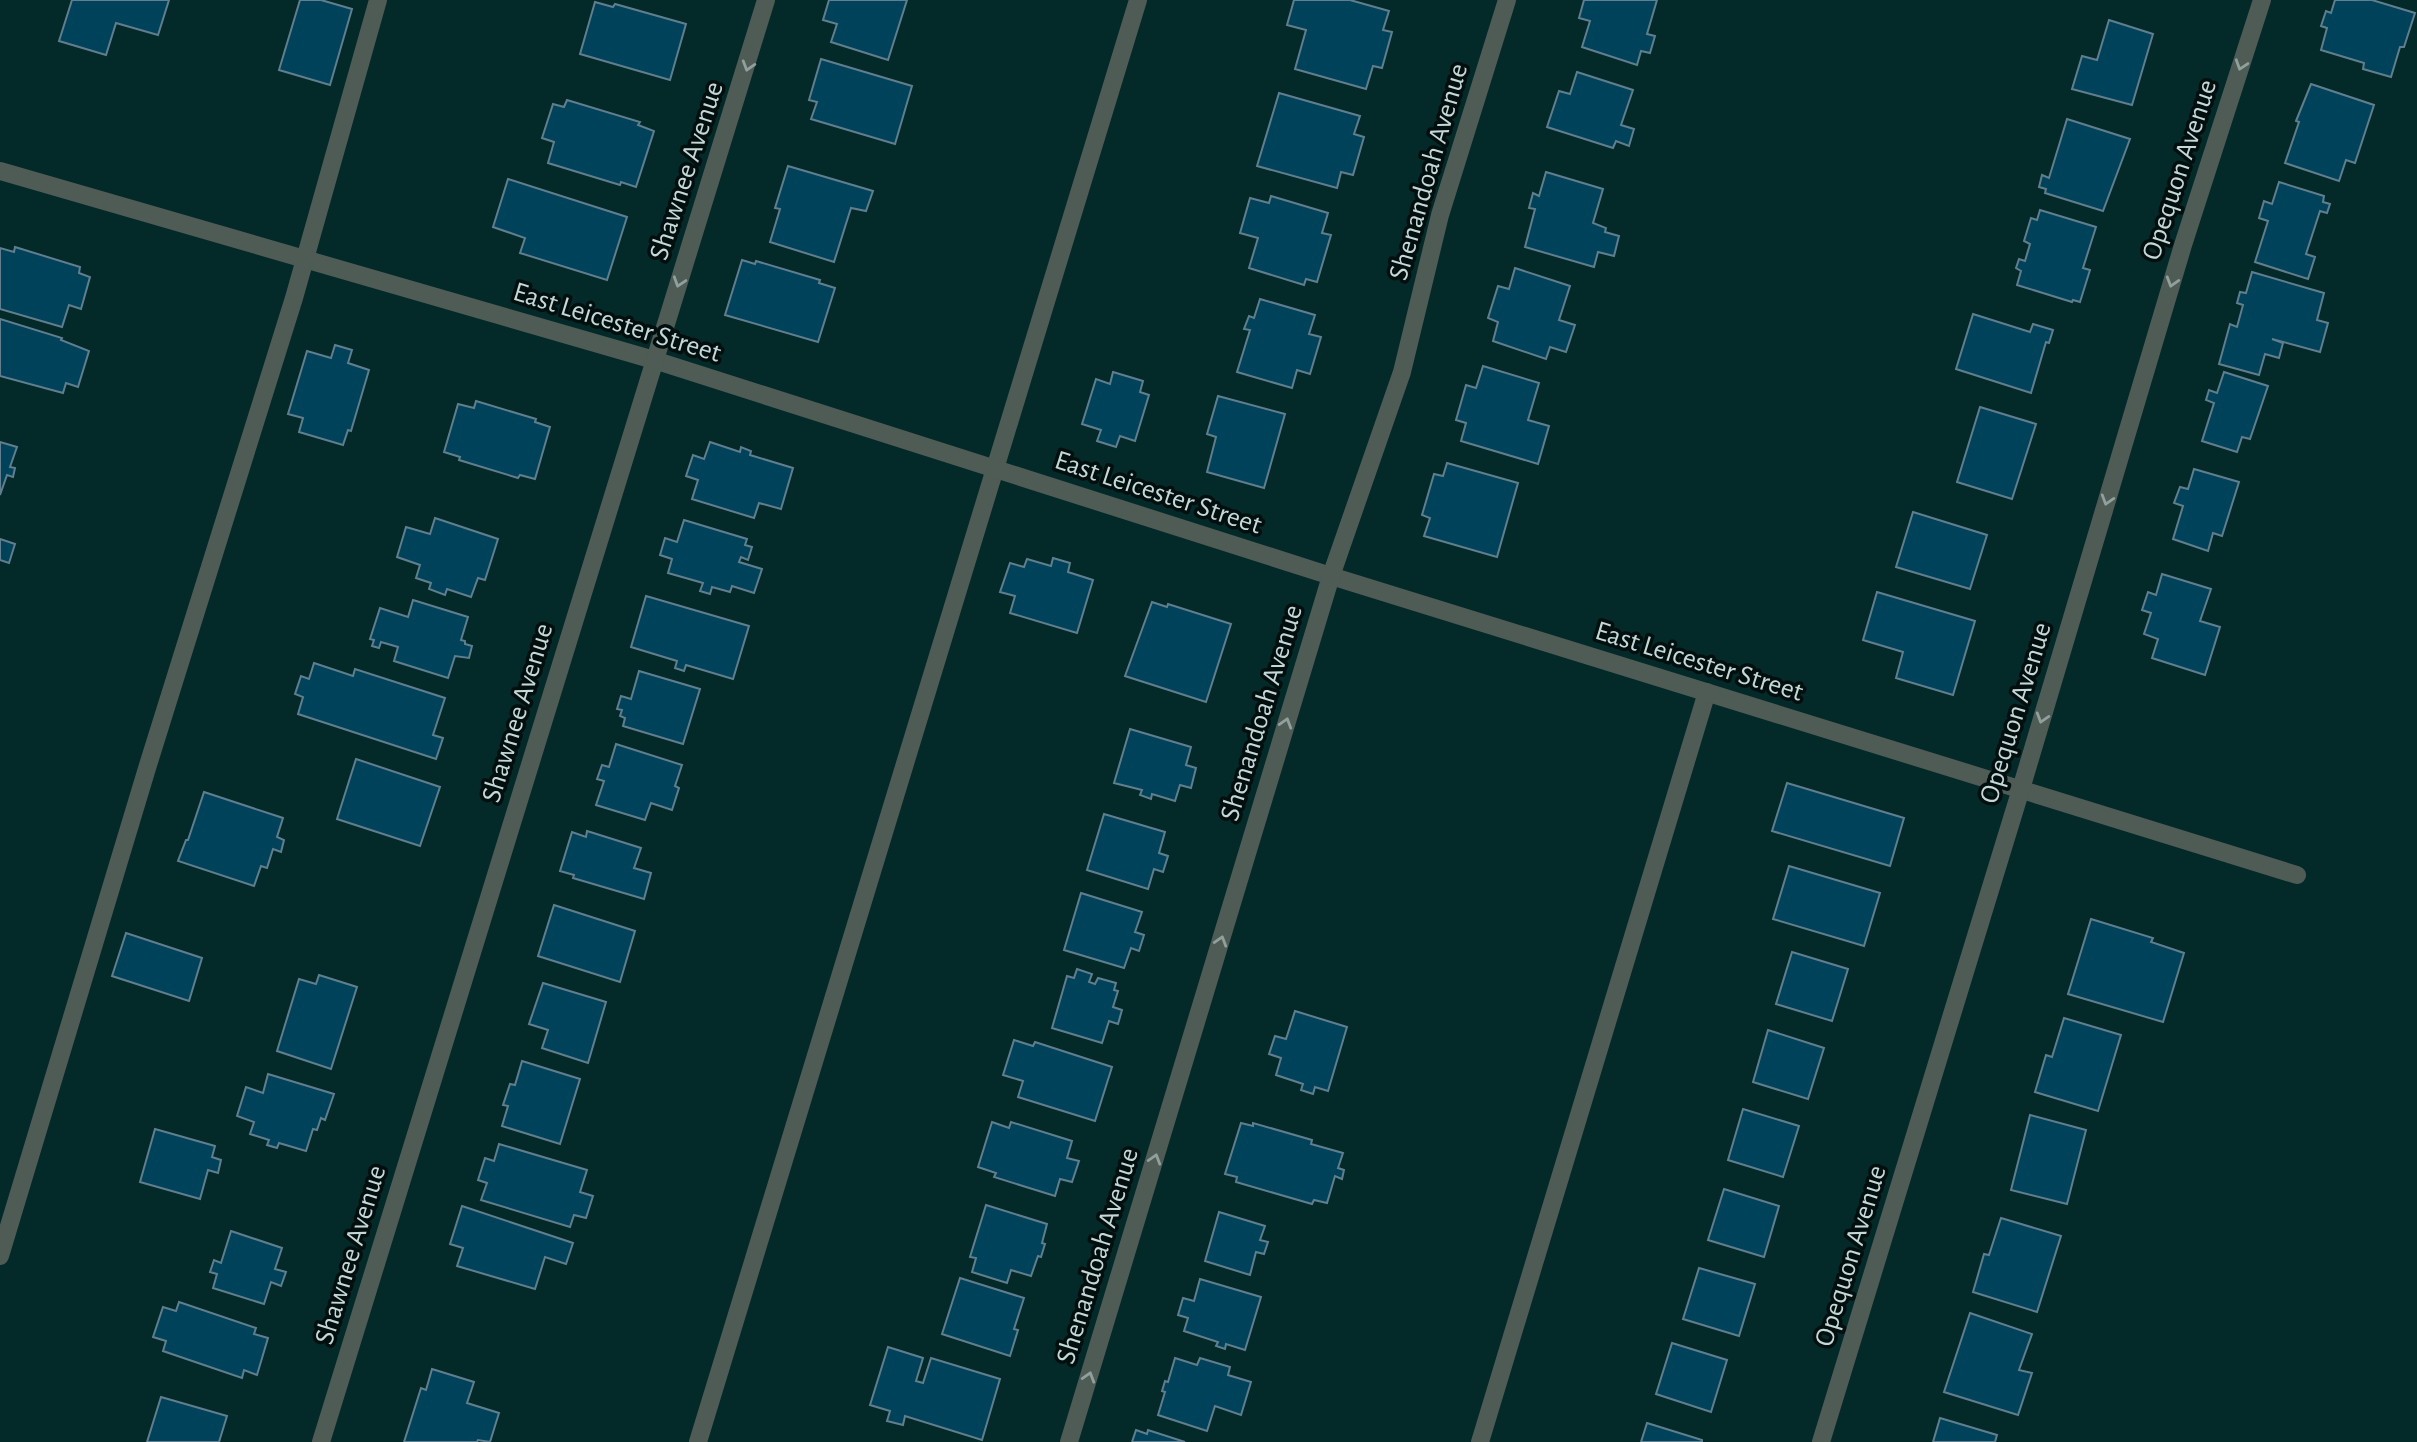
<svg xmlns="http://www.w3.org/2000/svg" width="2417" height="1442" viewBox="0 0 2417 1442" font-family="'Alegreya Sans',sans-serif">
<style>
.building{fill:#004259;stroke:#607e8d;stroke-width:2}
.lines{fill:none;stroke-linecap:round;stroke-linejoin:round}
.service{stroke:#4f5b55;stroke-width:18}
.minor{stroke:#4f5b55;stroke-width:18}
.oneway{stroke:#90a09d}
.labels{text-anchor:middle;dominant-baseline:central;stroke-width:7;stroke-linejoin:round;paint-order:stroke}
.street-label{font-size:28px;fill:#c5d8d8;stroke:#030f0f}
</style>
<rect width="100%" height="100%" fill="#032929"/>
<!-- building -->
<g class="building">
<polygon points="72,0 169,0 158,35 116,23 106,55 59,41"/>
<polygon points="300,0 321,0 352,9 330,85 279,70"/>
<polygon points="829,0 907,0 888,60 831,42 837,24 823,20"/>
<polygon points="1294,0 1350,0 1389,11 1383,30 1392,32 1382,68 1373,66 1366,89 1295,69 1306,30 1287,25"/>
<polygon points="1584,0 1657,0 1647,34 1655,36 1650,53 1641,51 1637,65 1582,47 1590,21 1579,18"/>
<polygon points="2335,0 2372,0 2415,13 2404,47 2400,47 2391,77 2363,69 2364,63 2321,50 2327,28 2321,26 2326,11 2331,13"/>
<polygon points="595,2 613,7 615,4 686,24 670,80 580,54"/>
<polygon points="2109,20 2153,34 2132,105 2072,89 2082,56 2097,60"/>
<polygon points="821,59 912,86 895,144 811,119 817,102 809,100"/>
<polygon points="1577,72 1633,90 1621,125 1634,129 1629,146 1616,141 1613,148 1547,127 1559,91 1570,94"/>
<polygon points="2311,84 2374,105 2355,163 2346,160 2339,181 2285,163 2299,122 2296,121"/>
<polygon points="1279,93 1360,116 1354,134 1364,137 1353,175 1341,172 1337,188 1257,166"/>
<polygon points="567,100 640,122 638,125 654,131 636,187 621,182 620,185 548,163 554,142 542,138 553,104 564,107"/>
<polygon points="2067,119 2130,139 2103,211 2045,193 2046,189 2039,187 2042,175 2049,178"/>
<polygon points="788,166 873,191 866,211 851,208 834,262 770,242 780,209 775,208"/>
<polygon points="1546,172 1603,189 1593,223 1606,228 1605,232 1619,236 1614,256 1598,252 1594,267 1525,247 1535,209 1529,208 1533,193 1539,196"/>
<polygon points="508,179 627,217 607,280 520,253 525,238 493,227"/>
<polygon points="2279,182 2324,196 2323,202 2330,204 2327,213 2320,211 2306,254 2315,257 2308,279 2255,262 2268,221 2259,218 2264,201 2272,204"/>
<polygon points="1271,196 1328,213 1322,233 1331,235 1317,282 1306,279 1304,285 1249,268 1258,238 1240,233 1250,198 1269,203"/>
<polygon points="2040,210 2096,227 2083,268 2090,270 2080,302 2073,300 2072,302 2017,285 2021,271 2016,268 2019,259 2025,261 2030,244 2024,241 2031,218 2037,220"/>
<polygon points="15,247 80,267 79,273 90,277 81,309 69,305 62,327 0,309 0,248 14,252"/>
<polygon points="742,260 755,264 756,261 820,280 819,283 835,288 818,342 725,315"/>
<polygon points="1515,268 1570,286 1559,320 1575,325 1566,352 1550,347 1546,359 1493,341 1498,322 1488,318 1498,286 1509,289"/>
<polygon points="2252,272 2324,293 2317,320 2328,323 2320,352 2272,339 2283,343 2279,358 2265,354 2259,375 2219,364 2230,324 2237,327 2243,305 2237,303 2240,292 2246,293"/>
<polygon points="1260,299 1315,315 1309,334 1321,337 1310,374 1297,370 1292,388 1237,372 1250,330 1244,329 1249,316 1254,318"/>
<polygon points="1973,314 2030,332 2033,324 2053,330 2049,343 2046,342 2031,393 1956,369"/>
<polygon points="0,319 62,338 61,340 89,351 78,387 66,383 63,393 0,376"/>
<polygon points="335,345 352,350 348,363 369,370 351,431 348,430 343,445 299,432 303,418 288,414 307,351 331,358"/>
<polygon points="1483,366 1539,383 1528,420 1549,426 1538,464 1461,441 1466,423 1456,420 1466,385 1476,388"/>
<polygon points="1113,372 1143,381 1140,392 1149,395 1135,441 1120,436 1116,447 1097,441 1101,430 1082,424 1096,379 1110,384"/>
<polygon points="2224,372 2268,386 2250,439 2242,437 2237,452 2202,441 2214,403 2206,400 2209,390 2217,393"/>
<polygon points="1218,396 1285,414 1264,488 1207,472 1216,437 1207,434"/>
<polygon points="476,401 536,419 535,422 550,427 535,479 520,475 518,478 459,460 460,457 444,452 458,404 474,408"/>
<polygon points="1980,407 2036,424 2012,499 1957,482"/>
<polygon points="0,442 17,447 10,467 15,468 13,477 7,475 0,495"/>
<polygon points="710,442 740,452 741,447 751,451 750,455 793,468 781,509 759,503 754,518 692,499 698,480 686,476 693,455 704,459"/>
<polygon points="1447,463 1518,483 1497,557 1424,536 1430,518 1422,515 1434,474 1443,476"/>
<polygon points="2194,469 2239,482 2222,536 2213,533 2208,551 2173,539 2183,506 2174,503 2180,487 2188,489"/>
<polygon points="1913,512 1987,535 1970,589 1896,567"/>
<polygon points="435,518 498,539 485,580 478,578 471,597 447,589 445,595 429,589 431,583 416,578 420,565 397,557 406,527 430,534"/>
<polygon points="684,520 747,539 745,545 752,547 748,560 741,557 739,562 762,569 754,593 732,586 730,592 712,587 710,594 700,591 703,583 668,573 672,559 660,555 665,538 677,542"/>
<polygon points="0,539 15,544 9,563 0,560"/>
<polygon points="1053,558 1070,563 1068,572 1093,580 1077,633 1010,613 1015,596 1000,592 1010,563 1024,567 1027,559 1051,566"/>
<polygon points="2162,574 2211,589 2200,621 2220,627 2205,675 2152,658 2158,639 2144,634 2151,613 2142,610 2148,592 2156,595"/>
<polygon points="1877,592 1975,621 1953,695 1896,678 1903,652 1863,640"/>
<polygon points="646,596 749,626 733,679 686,665 684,671 675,668 677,661 631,647"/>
<polygon points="413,600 468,617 461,640 465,641 465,644 472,646 469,658 455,656 448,678 394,661 398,647 381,642 379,648 372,646 374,640 370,639 380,608 408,617"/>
<polygon points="1152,602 1167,607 1168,604 1231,624 1206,702 1125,676"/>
<polygon points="314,663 353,676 355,669 445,698 433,735 443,738 436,759 298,714 303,697 295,694 301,676 309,679"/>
<polygon points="639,671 700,689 683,744 623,726 625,718 620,716 622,710 617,709 621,696 631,699"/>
<polygon points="1130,729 1191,747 1186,765 1196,768 1191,788 1180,785 1175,801 1152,794 1151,799 1140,795 1142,790 1114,783"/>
<polygon points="616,744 682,765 675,786 679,788 672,810 651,803 645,820 596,805 604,781 597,779 602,765 609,767"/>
<polygon points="356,759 440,787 420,846 337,819"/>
<polygon points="1787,783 1904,818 1890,866 1772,831"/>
<polygon points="204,792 283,818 277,837 284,840 281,852 273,849 267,868 261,866 254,886 178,861 186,840 188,840"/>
<polygon points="1104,814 1165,832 1159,853 1168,856 1163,872 1154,869 1148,889 1087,870"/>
<polygon points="587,831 641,848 634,868 651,873 644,899 573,878 574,875 560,871 572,832 586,837"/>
<polygon points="1789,866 1880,893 1864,946 1773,919"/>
<polygon points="1081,893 1142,912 1135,932 1144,935 1139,951 1131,948 1124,968 1064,950"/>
<polygon points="554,905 635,931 620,982 538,956"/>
<polygon points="2091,919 2153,938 2151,942 2184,953 2163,1022 2068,994"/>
<polygon points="126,933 202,958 189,1001 112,976"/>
<polygon points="1792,952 1848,969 1832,1021 1776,1004"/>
<polygon points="1077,969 1092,974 1089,982 1095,984 1098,978 1116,983 1114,990 1118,991 1113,1007 1122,1010 1118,1024 1109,1021 1102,1043 1052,1028 1067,976 1074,978"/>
<polygon points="319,975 357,987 331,1069 277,1051 299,979 316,984"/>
<polygon points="543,983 606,1002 588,1063 542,1048 548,1030 529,1024"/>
<polygon points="1295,1011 1347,1027 1328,1091 1315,1087 1313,1094 1301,1090 1303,1084 1276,1075 1281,1058 1269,1054 1275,1036 1286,1039"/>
<polygon points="2064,1018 2121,1035 2098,1111 2035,1092 2046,1055 2052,1057"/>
<polygon points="1768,1030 1824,1048 1808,1099 1753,1082"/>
<polygon points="1014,1040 1033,1046 1035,1042 1112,1067 1095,1121 1018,1097 1023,1081 1003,1075"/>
<polygon points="522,1061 580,1079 560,1144 502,1126 508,1106 503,1105 510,1084 515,1085"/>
<polygon points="268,1074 334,1094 325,1120 321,1118 317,1130 313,1129 306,1151 279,1143 277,1148 267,1145 269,1140 250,1134 254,1122 237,1116 246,1087 263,1093"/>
<polygon points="1743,1109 1799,1126 1783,1177 1728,1160"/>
<polygon points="2030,1115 2086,1130 2067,1204 2011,1190"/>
<polygon points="992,1122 1009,1128 1011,1122 1072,1141 1067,1158 1079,1161 1072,1182 1060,1179 1055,1196 994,1177 996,1173 978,1167"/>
<polygon points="1241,1123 1253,1126 1253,1123 1312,1140 1311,1144 1343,1153 1338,1168 1344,1170 1342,1179 1335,1176 1327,1203 1314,1200 1312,1204 1236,1182 1237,1177 1225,1174"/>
<polygon points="155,1129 215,1146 212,1157 221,1160 218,1173 208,1170 200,1199 140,1182"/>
<polygon points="499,1144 587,1170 580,1192 593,1196 586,1218 574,1215 570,1227 481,1200 487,1183 478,1180 485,1158 494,1161"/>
<polygon points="1724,1189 1779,1206 1764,1257 1708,1240"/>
<polygon points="986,1205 1047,1224 1042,1243 1045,1244 1041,1257 1038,1256 1031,1276 1011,1270 1007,1283 972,1272 976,1258 970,1257"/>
<polygon points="462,1206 573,1243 566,1264 545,1257 535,1289 457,1266 463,1248 450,1244"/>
<polygon points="1219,1212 1265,1226 1260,1240 1268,1242 1264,1254 1256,1252 1250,1275 1205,1261"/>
<polygon points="2001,1218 2061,1236 2037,1312 1973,1292 1984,1254 1989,1255"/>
<polygon points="231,1231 282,1248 275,1269 286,1272 281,1286 271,1282 264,1304 213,1288 217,1274 210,1272 214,1260 221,1263"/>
<polygon points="1699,1268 1755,1284 1739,1336 1683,1319"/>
<polygon points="960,1278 1024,1298 1014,1329 1018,1330 1010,1356 942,1334"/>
<polygon points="1200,1279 1261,1297 1245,1350 1226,1344 1225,1349 1216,1346 1218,1342 1184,1331 1188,1318 1178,1315 1183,1298 1194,1301"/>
<polygon points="179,1302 256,1328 254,1334 268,1338 257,1375 244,1370 242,1378 163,1351 166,1341 153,1337 163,1307 176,1311"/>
<polygon points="1970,1313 2032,1334 2019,1370 2032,1373 2018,1415 1944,1392"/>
<polygon points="1672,1343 1727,1360 1711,1412 1656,1394"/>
<polygon points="888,1347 923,1358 916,1381 923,1383 931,1358 1000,1379 982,1440 905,1416 903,1425 887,1421 890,1411 870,1405"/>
<polygon points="1175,1358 1197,1365 1200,1358 1230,1367 1228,1375 1251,1382 1241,1415 1215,1406 1207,1431 1158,1415 1165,1392 1162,1391 1165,1381 1168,1382"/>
<polygon points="432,1369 474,1382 467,1403 499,1413 490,1442 478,1440 477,1442 404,1442 421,1388 426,1390"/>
<polygon points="161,1397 227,1416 219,1442 147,1442"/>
<polygon points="1940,1418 1997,1435 1995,1442 1933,1442"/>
<polygon points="1647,1423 1702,1440 1702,1442 1641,1442"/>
<polygon points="1136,1430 1147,1434 1148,1430 1185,1442 1132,1442"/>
</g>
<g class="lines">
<!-- service -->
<g class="service">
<polyline points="0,1256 148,765 294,298 378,0"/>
<polyline points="698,1442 1138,0"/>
<polyline points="1480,1442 1707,692"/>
</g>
<!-- minor -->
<g class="minor">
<polyline points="0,171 654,360 1331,576 2297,875"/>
<polyline points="321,1442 766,0"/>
<polyline points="1069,1442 1331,576 1402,372 1440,215 1507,0"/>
<polyline points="1821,1442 2021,789 2183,245 2262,0"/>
</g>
</g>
<!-- one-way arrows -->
<defs><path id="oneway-chevron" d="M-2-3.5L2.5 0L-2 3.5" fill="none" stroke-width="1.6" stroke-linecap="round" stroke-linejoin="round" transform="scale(1.75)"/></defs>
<g class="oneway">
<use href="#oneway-chevron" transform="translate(2241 65) rotate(108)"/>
<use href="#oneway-chevron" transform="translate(748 66) rotate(107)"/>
<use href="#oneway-chevron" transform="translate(679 282) rotate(108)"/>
<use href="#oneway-chevron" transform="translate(2172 282) rotate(107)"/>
<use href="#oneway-chevron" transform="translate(2107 500) rotate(107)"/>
<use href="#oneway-chevron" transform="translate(2042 718) rotate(107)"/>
<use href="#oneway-chevron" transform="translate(1286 723) rotate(-73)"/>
<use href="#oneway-chevron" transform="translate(1221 941) rotate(-73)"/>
<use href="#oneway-chevron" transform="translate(1155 1159) rotate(-73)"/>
<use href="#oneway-chevron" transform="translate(1089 1377) rotate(-73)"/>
</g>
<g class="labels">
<!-- street labels -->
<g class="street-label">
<text transform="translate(2180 170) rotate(-72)">Opequon Avenue</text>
<text transform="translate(687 171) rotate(-72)">Shawnee Avenue</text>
<text transform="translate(1429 172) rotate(-74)">Shenandoah Avenue</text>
<text transform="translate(617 323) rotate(17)">East Leicester Street</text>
<text transform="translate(1158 493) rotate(18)">East Leicester Street</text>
<text transform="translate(1699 662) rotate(17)">East Leicester Street</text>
<text transform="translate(518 713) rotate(-73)">Shawnee Avenue</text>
<text transform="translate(1262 713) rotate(-73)">Shenandoah Avenue</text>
<text transform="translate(2016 713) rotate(-73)">Opequon Avenue</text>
<text transform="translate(351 1255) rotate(-73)">Shawnee Avenue</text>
<text transform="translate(1098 1256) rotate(-73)">Shenandoah Avenue</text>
<text transform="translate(1851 1256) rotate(-73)">Opequon Avenue</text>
</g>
</g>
</svg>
